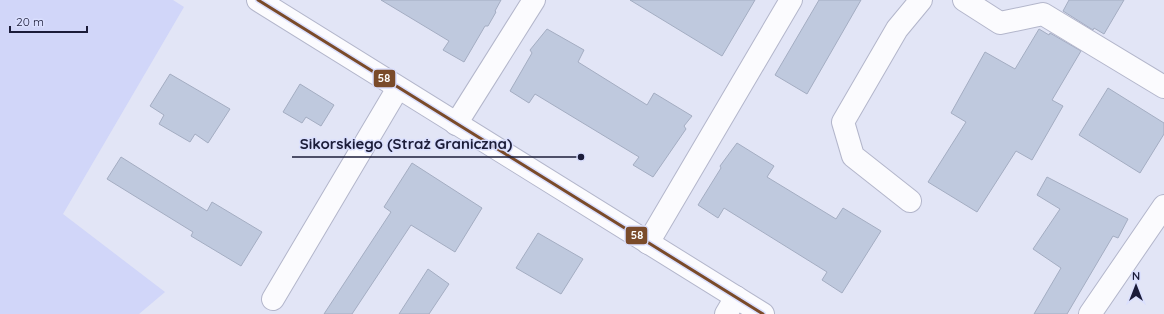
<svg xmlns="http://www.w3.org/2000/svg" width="1164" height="314" viewBox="0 0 1164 314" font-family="Quicksand,sans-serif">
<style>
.green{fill:#d1d6f9}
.building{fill:#bfc9de;stroke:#a4adc2}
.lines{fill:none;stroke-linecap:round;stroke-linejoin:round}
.minor-casing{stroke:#b3b6cb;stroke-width:24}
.major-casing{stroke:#b3b6cb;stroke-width:24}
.minor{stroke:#fbfbfe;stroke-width:22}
.major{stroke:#fbfbfe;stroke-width:22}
.bus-1-casing{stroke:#dadffe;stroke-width:6}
.bus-1{stroke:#7a4b2a;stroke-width:3}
.leader{fill:none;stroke:#1b1c39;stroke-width:1.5}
.callout-dot{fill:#1b1c39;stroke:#dadffe;stroke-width:1.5}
.callout-label{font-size:15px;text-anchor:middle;font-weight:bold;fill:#1b1c39;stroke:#dadffe;stroke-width:3;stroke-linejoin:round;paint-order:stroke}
.line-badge{stroke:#dadffe;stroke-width:1.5}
.badge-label{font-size:11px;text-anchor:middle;font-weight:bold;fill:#fff}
</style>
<rect width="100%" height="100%" fill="#e2e5f6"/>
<!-- green -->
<polygon class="green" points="0,0 173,0 184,7 63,214 165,292 139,314 0,314"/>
<!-- building -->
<g class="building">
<polygon points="381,0 501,0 495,11 496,12 488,26 485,26 464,62 443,50 449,41"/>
<polygon points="630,0 755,0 722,56"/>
<polygon points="819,0 861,0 807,94 775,75"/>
<polygon points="1069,0 1124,0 1104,34 1094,28 1093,30 1063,11"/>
<polygon points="547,29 584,50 578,62 647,105 654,93 692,116 684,126 686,129 653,177 633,165 639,157 535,94 529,103 510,91 532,53 530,50"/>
<polygon points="1039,29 1049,35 1050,33 1081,51 1052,100 1063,106 1032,160 1016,151 977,212 928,182 966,122 951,113 985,52 1015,69"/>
<polygon points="170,74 230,109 208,143 195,134 190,142 159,124 164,115 150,106"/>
<polygon points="300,84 334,105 321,126 306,117 302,123 283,112"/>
<polygon points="1108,88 1164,123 1164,134 1140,173 1079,135"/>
<polygon points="737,143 774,166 767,177 836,219 843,208 881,231 842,293 822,280 827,272 724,208 718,218 698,205 721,168 720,166"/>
<polygon points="121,157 207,211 212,202 262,232 241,266 191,236 193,232 107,179"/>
<polygon points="412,163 482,208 455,252 411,225 352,314 324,314 391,212 384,207"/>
<polygon points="1047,177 1128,219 1118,238 1113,236 1067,314 1034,314 1061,268 1033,249 1060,209 1037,195"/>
<polygon points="538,233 583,259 561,294 516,268"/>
<polygon points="428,269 449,284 429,314 399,314"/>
</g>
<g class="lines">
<defs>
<g id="minor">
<polyline points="964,0 1000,23 1043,14 1164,87"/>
<polyline points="456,124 534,0"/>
<polyline points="910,201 853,156 843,122 897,29 921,0"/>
<polyline points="648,243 791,0"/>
<polyline points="273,299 398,88"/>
<polyline points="726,314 736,297"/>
<polyline points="1090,314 1164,206"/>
</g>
<polyline id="major" points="258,0 763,314"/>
</defs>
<!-- minor casing -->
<use href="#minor" class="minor-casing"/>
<!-- major casing -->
<use href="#major" class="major-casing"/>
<!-- minor -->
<use href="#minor" class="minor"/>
<!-- major -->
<use href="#major" class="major"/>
<defs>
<polyline id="bus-1" points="258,0 763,314"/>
</defs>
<!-- bus-1 casing -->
<use href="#bus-1" class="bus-1-casing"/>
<!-- bus-1 -->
<use href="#bus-1" class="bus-1"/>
</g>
<!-- callouts -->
<path class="leader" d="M581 157L521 157H292"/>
<circle class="callout-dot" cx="581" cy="157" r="4"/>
<g class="callout-label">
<text x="406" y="149">Sikorskiego (Straż Graniczna)</text>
</g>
<g class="line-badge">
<rect x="373" y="69" width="23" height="19" rx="4" fill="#7a4b2a"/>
<rect x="625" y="226" width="23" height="19" rx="4" fill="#7a4b2a"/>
</g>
<g class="badge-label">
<text x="384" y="82">58</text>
<text x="637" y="239">58</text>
</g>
<!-- north arrow -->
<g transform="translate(1136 286)" stroke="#dadffe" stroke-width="3" paint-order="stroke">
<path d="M0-3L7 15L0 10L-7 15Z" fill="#1b1c39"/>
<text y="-6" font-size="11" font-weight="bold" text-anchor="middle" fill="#1b1c39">N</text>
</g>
<!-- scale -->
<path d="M10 26v6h77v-6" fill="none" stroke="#1b1c39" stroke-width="2"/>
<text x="16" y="26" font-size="12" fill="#1b1c39" stroke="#dadffe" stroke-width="3" paint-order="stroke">20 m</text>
</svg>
